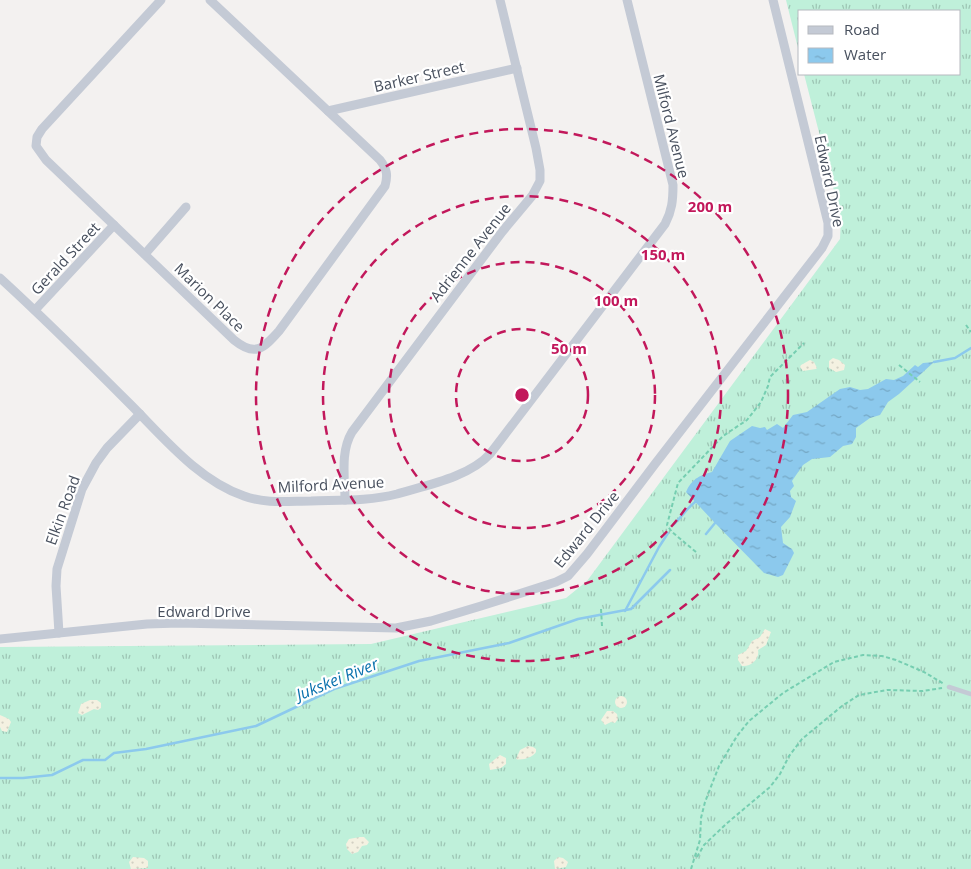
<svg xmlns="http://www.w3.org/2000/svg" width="971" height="869" viewBox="0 0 971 869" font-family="'Open Sans',sans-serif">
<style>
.grass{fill:url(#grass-tufts)}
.sand{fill:url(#sand-dots)}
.water{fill:url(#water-ripples)}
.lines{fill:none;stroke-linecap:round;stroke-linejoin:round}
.stream{stroke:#8cc9ed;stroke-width:2.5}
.path{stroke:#76ceb1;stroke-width:2;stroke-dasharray:4 2.5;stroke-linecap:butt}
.service{stroke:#c4cad5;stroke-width:4.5}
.minor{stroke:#c4cad5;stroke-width:9}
.ring{fill:none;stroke:#c2185b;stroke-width:2.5;stroke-dasharray:9 6}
.labels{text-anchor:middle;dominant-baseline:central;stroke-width:4.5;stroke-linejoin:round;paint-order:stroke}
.street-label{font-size:15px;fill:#48505e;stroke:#fff}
.water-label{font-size:16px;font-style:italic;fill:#0b72ae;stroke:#fff}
.centre{fill:#c2185b;stroke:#fff;stroke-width:2.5}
.ring-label{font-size:15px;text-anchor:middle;font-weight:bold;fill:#c2185b;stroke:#fff;stroke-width:4.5;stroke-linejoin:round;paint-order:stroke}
</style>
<defs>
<pattern id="grass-tufts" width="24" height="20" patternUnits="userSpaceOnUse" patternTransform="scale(1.25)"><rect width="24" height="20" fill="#bff0da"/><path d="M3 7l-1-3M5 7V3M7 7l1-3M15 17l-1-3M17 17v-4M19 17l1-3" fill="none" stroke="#9dc5b4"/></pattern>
<pattern id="sand-dots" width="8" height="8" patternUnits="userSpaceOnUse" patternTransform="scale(1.25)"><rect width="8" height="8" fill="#f4f1e1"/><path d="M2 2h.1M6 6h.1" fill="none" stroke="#d3d0c3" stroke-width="1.8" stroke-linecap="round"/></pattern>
<pattern id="water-ripples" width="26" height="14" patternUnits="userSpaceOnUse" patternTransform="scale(1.25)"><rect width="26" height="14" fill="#8cc9ed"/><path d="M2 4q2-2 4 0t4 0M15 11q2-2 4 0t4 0" fill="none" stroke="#74a6c3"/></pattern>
</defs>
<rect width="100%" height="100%" fill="#f3f1f0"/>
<!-- grass -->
<polygon class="grass" points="786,0 971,0 971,869 0,869 0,647 371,644 566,598 587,581 840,239 841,218 804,74 960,74 960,11 800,11 800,56"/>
<!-- sand -->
<g class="sand">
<polygon points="833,358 839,360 845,365 844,370 836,372 829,368 829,361"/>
<polygon points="810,360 814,362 817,368 816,369 803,371 800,367 801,365"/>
<path d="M 765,629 L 771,632 L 766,645 L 758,650 C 760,659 751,667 742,666 L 738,660 L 738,655 L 746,651 L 752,641 L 760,637 Z"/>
<circle cx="621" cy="702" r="6"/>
<polygon points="90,700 97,700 101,703 101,708 98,710 94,709 82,715 78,713 81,704"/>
<polygon points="607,711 613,711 617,714 618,719 615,723 611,722 605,725 601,720"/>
<polygon points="0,715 9,719 11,722 7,732 2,731 0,727"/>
<path d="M 528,746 L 533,747 L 536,749 L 536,752 C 533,757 522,761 516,759 L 520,750 Z"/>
<polygon points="500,755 506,758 506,764 501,768 490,770 489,764"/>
<polygon points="360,837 364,837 369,842 367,845 362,846 358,852 352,854 347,849 346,844 349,839"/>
<polygon points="133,857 144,858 148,861 148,868 131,869 129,862"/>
<polygon points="558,857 563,858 568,862 566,867 555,869 554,861"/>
</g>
<!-- water -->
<path class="water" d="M 934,362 L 899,394 L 888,402 L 880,415 L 870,418 L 856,428 L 856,437 L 852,444 L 843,446 L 830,457 L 812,459 L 803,465 L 792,481 L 794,486 L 790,491 L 791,497 L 796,501 L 790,517 L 781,527 L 783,543 L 792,549 L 794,553 L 783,575 L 778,577 L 764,573 L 715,523 L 686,492 C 691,480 699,475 712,472 L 730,441 L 752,426 L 760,428 L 765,427 L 767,430 L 777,424 L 783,428 L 793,415 L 807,412 L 840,389 L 850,387 L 860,390 L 868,389 L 886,379 L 894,380 L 903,376 L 915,365 L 918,367 L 923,363 Z"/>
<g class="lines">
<!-- stream -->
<g class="stream">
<polyline points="934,362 955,358 971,348"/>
<path d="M 673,525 C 681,518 686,509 695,502"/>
<polyline points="706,534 715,523"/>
<polyline points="625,611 659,547 668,533"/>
<polyline points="0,778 23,778 52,775 83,760 105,760 114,753 146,749 256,726 334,689 419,661 509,643 578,619 631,609 670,570"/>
</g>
<!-- path -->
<g class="path">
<polyline points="966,325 971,332"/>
<polyline points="899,365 920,382"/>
<polyline points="696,552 672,532 667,525 678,483 723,436 747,420 761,402 768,386 770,377 804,343"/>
<polyline points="601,609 602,626"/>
<polyline points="697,857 704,845 726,824 770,787 780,774 789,756 802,739 842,706 859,695 887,690 923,691 942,688"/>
<polyline points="691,869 700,840 701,818 705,802 719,766 737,736 749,721 783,693 834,662 863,655 882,656 896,660 924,672 944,684"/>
</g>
<!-- service -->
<polyline class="service" points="949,687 971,694"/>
<!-- minor -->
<g class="minor">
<path d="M 161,0 L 42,129 L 37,137 L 36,146 L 46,160 L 234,340 C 255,357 263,349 279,331 L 385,186 C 388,175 387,169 380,160 L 210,0"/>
<polyline points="328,111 517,68"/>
<polyline points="145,254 186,207"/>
<path d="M 0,278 C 45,319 88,362 130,404 C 164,438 198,480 244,496 C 265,504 289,501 311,501 C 340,500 370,501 397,494 C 427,485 469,477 490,454 L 665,224 C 672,211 673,200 673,185 L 627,0"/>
<polyline points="35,310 114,225"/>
<path d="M 345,500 C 345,478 340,452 352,432 L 502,232 L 532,196 L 540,181 L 540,170 L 536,148 L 500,0"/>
<polyline points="59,633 56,586 57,569 82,489 96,463 107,448 140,414"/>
<polyline points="0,639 147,624 179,623 396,628 431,621 481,606 556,582 568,576 587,554 655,464 822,248 828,236 828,223 773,0"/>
</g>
</g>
<!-- distance rings -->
<g class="ring">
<circle cx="522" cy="395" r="66"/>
<circle cx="522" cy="395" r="133"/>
<circle cx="522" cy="395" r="199"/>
<circle cx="522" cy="395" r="266"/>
</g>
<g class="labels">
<!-- street labels -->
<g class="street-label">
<text transform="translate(419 76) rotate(-13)">Barker Street</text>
<text transform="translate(672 126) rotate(76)">Milford Avenue</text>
<text transform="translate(830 181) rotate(78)">Edward Drive</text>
<text transform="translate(470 252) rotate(-52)">Adrienne Avenue</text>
<text transform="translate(65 258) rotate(-47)">Gerald Street</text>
<text transform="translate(210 297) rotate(44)">Marion Place</text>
<text transform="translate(331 484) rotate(-3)">Milford Avenue</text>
<text transform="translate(62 510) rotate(-70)">Elkin Road</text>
<text transform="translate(586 529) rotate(-51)">Edward Drive</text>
<text x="204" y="611">Edward Drive</text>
</g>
<!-- water labels -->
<g class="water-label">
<text transform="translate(337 679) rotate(-22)">Jukskei River</text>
</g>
</g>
<circle cx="522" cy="395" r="8" class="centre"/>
<g class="ring-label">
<text x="710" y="212">200 m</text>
<text x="663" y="260">150 m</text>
<text x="616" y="306">100 m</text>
<text x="569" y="354">50 m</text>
</g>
<!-- legend -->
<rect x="798" y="10" width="162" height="65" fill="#ffffff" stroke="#b6b9bf"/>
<rect x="808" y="26" width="25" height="8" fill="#c4cad5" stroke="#b6b9bf"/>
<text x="844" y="35" font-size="15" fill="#48505e">Road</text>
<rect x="808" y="48" width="25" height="15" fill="url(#water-ripples)" stroke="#b6b9bf"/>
<text x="844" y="60" font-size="15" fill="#48505e">Water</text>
</svg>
